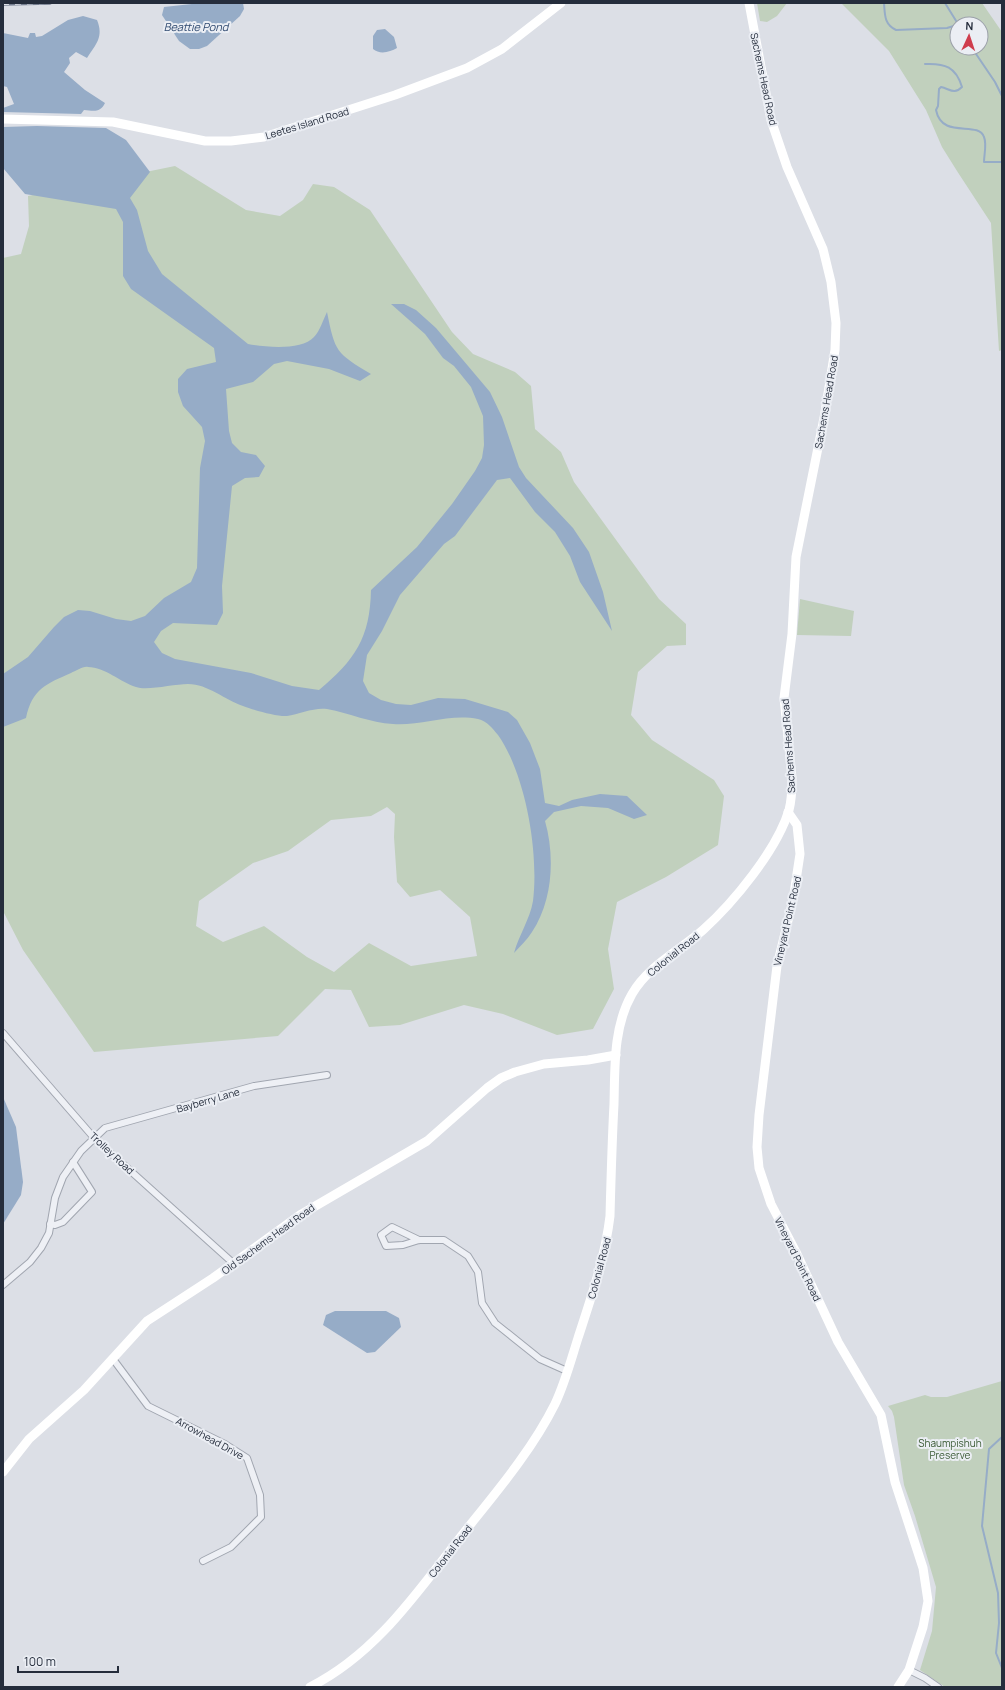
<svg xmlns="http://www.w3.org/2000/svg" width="1005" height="1690" viewBox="0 0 1005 1690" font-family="Manrope,sans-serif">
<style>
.green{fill:#c1d0bd;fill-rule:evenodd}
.water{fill:#96acc7}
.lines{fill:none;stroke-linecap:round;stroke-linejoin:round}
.stream{stroke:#96acc7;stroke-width:2}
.street-casing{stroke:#a1a6b0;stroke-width:8}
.street{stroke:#eef0f5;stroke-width:6}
.secondary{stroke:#fff;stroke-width:9}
.rail-casing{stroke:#757e90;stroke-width:3.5}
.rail{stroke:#ebeef4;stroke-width:2;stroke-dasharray:6;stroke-linecap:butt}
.labels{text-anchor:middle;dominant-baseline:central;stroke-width:4;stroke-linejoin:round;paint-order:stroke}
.street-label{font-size:10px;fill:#252d3c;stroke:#ebeef4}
.park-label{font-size:10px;fill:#385833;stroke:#ebeef4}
.water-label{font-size:11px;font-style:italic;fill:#304a70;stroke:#ebeef4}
</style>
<rect width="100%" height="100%" fill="#dcdfe6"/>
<!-- green -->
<g class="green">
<polygon points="757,3 787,3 777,16 767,22 760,21"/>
<path d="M 841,3 L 982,3 L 1002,32 L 1002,350 L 999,351 L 991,223 L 957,171 L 942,147 L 926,110 L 889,51 ZM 957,24 L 981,24 L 981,48 L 957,48 Z"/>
<path d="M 175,166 L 246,210 L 280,216 L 303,200 L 313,184 L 334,187 L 370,210 L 452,332 L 473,354 L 515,372 L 531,386 L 535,429 L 561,452 L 574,482 L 659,599 L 686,624 L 686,645 L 667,646 L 638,672 L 631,715 L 652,740 L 714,780 L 724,796 L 718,845 L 666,877 L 617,902 L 608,949 L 614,989 L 593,1029 L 557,1035 L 503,1014 L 464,1005 L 400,1025 L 369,1027 L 351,990 L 325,989 L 278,1036 L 94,1052 L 23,950 L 3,911 L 3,258 L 21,254 L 29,226 L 28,196 ZM 387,807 L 395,814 L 394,837 L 397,882 L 410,897 L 440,890 L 470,917 L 477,956 L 411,966 L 369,943 L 334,972 L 307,957 L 264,926 L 223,942 L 196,926 L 199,901 L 253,863 L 288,851 L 331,820 L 371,816 Z"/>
<polygon points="800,599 854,611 851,636 797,635"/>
<polygon points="1002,1381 1002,1687 945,1687 920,1670 932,1631 936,1587 915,1516 904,1485 894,1417 892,1411 888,1406 925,1395 931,1397 947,1397"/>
</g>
<!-- water -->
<g class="water">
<polygon points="201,3 243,3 244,9 240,16 207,46 199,49 190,49 179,41 162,15 164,7"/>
<path d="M 83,16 L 97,20 C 104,37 96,44 87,58 L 76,52 L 69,58 L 70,63 L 64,72 L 85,90 L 105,103 C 100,113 94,111 84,110 L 81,114 L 3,112 L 3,108 L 14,104 L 7,87 L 3,86 L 3,33 L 28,38 L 30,33 L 35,33 L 36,37 L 42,36 L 68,20 Z"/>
<path d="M 385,29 L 394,37 L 397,48 C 390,52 380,55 373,49 L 373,36 L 377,30 Z"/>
<path d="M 37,126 L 106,128 L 126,140 L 150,172 L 130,198 L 137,210 L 148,251 L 162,274 L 248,344 C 264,347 302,351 314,337 C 320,331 323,320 327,312 C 335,352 336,353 371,374 L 360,381 L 329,369 L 287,361 L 274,364 L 253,382 L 226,389 L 229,431 L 232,443 L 241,452 L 256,455 L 265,466 L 259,477 L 245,478 L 232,486 L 222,586 L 223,613 L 217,625 L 173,623 L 161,631 L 154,642 L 162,653 L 175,659 L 251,673 L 292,686 L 319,690 C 355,660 370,638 371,590 L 417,547 L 452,504 L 475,471 L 482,458 L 484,445 L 483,416 L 471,387 L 454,366 L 443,358 L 425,334 L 391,304 L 404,304 L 416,310 L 436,328 L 490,392 L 502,417 L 519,467 L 526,478 L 573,528 L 589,552 L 603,592 L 612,631 L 580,582 L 570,556 L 555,532 L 535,512 L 510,478 L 497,480 L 455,536 L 444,544 L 400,595 L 382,631 L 367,655 L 363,681 L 369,693 L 381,700 L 396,704 L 411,705 L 438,698 L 465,699 L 508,712 L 517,720 L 530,743 L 540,769 L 545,803 L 559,806 L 572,800 L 600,794 L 627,796 L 647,815 L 634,819 L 608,808 L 581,806 L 554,812 L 545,821 C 555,856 553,900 532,932 C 527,940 520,946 514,953 C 519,935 530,919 533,901 C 539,853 526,775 498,735 C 493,729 487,721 478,719 C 450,713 421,726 393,724 C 370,723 350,713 327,709 C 315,707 299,714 287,716 C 278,717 253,710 243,706 C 225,700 208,684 188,684 C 174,684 147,691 136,687 C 120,682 105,667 88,667 C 83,666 76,671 71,673 C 46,684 32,689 26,718 L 3,727 L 3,674 L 28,657 L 54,627 L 64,617 L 78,610 L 90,611 L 116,619 L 131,621 L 145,616 L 164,598 L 191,582 L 197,568 L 200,468 L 205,441 L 202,427 L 183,406 L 178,392 L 178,379 L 187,369 L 216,362 L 214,348 L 131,289 L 123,276 L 123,222 L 116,209 L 25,194 L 3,168 L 3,127 Z"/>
<polygon points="3,1097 16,1127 23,1182 21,1195 3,1224"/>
<polygon points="335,1311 386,1311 399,1318 401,1327 375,1352 367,1353 323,1325 326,1315"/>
</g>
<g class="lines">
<!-- stream -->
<g class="stream">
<path d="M 884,3 C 885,15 884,24 896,30 L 947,28 L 957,25"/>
<polyline points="945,3 958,24"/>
<polyline points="972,48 995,82 1002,96"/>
<path d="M 925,64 C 945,63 956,67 962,87 C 954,95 950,89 941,87 L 939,89 L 938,106 L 936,110 C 942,140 978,120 984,137 C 987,144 984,155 984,162 L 1002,162"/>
<polyline points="1002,1437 989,1449 982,1526 998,1593 999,1623 996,1653 1002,1668"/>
</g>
<defs>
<g id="street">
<polyline points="3,1033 95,1139 233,1263"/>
<polyline points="50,1224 55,1225 63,1222 92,1192 73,1162"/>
<polyline points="419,1240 392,1227 381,1235 386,1246 403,1245 419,1240 444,1240 468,1256 478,1272 482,1303 495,1323 540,1359 567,1371"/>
<polyline points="3,1285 30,1262 41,1248 49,1233 55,1198 63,1177 81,1151 105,1128 254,1086 327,1075"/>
<polyline points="113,1359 148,1406 225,1444 247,1458 260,1495 261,1517 231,1547 203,1561"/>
<polyline points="909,1670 925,1678 938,1687"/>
</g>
</defs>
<!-- street casing -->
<use href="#street" class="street-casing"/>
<!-- street -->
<use href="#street" class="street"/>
<!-- secondary -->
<g class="secondary">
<polyline points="3,119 113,122 205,141 231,141 264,137 395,95 467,68 502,49 561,3"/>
<polyline points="788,812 797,825 800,854 793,900 777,966 759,1115 757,1147 759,1168 771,1204 796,1252 838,1342 881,1415 895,1482 923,1568 928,1601 923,1627 909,1670 898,1687"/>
<polyline points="3,1472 29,1439 84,1390 147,1321 213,1278 300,1215 427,1141 487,1088 501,1078 515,1072 544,1064 588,1060 616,1055"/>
<path d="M 310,1687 C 378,1653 420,1588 466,1530 C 498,1490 532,1450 555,1404 C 565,1383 571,1360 578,1338 C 591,1298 605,1258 610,1216 C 611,1178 612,1141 614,1104 C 615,1068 613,1027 632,994 C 648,966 679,951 703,930 C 733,903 777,850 789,810 C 792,799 792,789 792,778 L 784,698 L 792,634 L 796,557 L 824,418 L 835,350 L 836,323 L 831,282 L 823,249 L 787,167 L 771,120 L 749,3"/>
</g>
<defs>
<polyline id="rail" points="3,4 50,3"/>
</defs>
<!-- rail casing -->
<use href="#rail" class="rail-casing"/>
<!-- rail -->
<use href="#rail" class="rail"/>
</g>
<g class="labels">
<!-- street labels -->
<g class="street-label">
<text transform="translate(764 79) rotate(78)">Sachems Head Road</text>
<text transform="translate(307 123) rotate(-17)">Leetes Island Road</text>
<text transform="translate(826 402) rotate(-80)">Sachems Head Road</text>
<text transform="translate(788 746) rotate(-94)">Sachems Head Road</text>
<text transform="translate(787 921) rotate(-77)">Vineyard Point Road</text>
<text transform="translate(673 954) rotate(-39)">Colonial Road</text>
<text transform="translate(208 1100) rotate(-16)">Bayberry Lane</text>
<text transform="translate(112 1153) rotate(43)">Trolley Road</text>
<text transform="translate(268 1239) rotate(-36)">Old Sachems Head Road</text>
<text transform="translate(798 1259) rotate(64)">Vineyard Point Road</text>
<text transform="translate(599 1268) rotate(-75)">Colonial Road</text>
<text transform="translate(210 1438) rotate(29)">Arrowhead Drive</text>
<text transform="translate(450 1551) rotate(-52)">Colonial Road</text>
</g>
<!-- park labels -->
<g class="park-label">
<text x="950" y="1443">Shaumpishuh<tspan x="950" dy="12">Preserve</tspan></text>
</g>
<!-- water labels -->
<g class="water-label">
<text x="196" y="26">Beattie Pond</text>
</g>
</g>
<!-- border -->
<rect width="1005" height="1690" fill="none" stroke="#252d3c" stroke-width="8"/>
<!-- north arrow -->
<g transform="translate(969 36) rotate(3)"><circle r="19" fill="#ebeef4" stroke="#9ca1aa"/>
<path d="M0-3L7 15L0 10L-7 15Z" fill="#cf3d4d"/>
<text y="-6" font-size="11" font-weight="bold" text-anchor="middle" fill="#252d3c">N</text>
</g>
<!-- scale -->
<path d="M18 1666v6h100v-6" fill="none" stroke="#252d3c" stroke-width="2"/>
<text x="24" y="1666" font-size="12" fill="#252d3c" stroke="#ebeef4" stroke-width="3" paint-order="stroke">100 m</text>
</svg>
